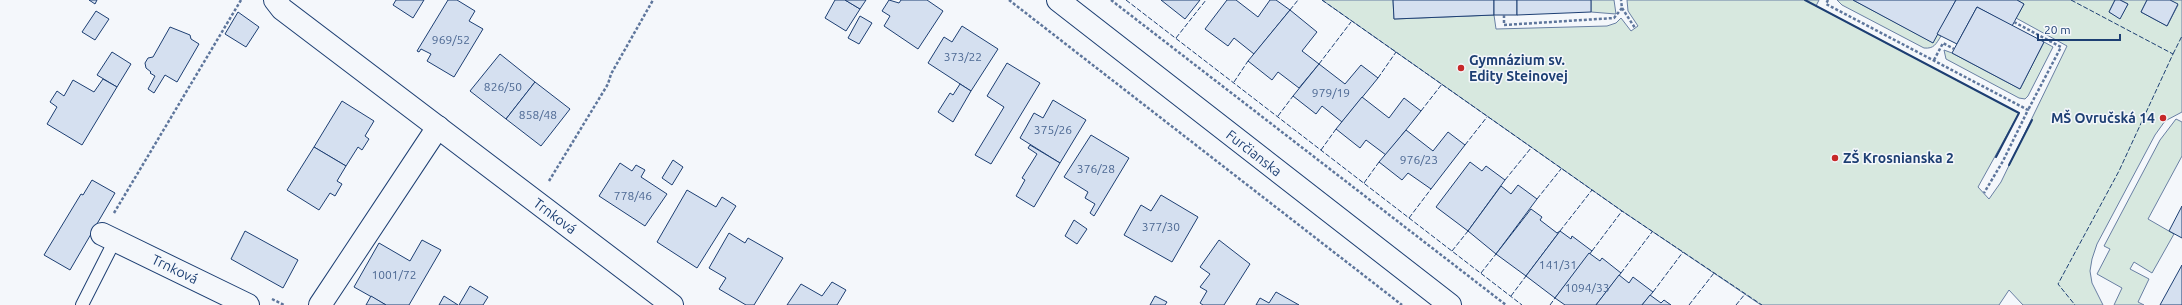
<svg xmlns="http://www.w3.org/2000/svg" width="2182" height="305" viewBox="0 0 2182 305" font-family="Ubuntu,sans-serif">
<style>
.green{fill:#d7e8df;stroke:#687fa3}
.building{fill:#d5e0f0;stroke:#1d3f73}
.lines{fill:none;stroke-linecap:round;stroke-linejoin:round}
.lane-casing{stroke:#1d3f73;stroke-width:14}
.street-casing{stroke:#1d3f73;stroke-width:24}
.path{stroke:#5e769c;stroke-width:2.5;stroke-dasharray:3 2;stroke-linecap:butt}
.lane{stroke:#f4f7fb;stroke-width:12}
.street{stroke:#f4f7fb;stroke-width:22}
.fence{stroke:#1d3f73;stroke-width:1;stroke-dasharray:5 2;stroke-linecap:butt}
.wall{stroke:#1d3f73;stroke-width:2}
.poi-dot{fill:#c62828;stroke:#f4f7fb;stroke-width:1.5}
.labels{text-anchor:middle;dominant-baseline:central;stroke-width:3;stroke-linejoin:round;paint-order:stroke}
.number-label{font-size:12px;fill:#4b6792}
.poi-label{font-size:14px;font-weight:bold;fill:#1d3f73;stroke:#f4f7fb;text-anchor:start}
.street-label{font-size:14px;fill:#1d3f73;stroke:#f4f7fb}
</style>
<rect width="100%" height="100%" fill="#f4f7fb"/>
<!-- green -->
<g class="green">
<polygon points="1322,0 1393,0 1394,19 1494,15 1496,29 1607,26 1616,23 1621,18 1631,31 1638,26 1628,11 1627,0 1819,0 1816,6 2019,113 1978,187 1989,199 2001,182 2067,46 2016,18 2024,4 2017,0 2115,0 2109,12 2120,18 2128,4 2120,0 2147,0 2141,12 2167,26 2178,5 2170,0 2182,0 2182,112 2165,121 2155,135 2097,244 2092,259 2090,271 2092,283 2103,305 2023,305 2009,290 1999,305 1761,305 1622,211"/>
<polygon points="1591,0 1614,0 1616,14 1591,12"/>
<path d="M 1837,0 L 1853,0 L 1932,42 L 1937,34 L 1941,36 C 1936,44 1934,49 1924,48 L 1842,5 Z"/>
<polygon points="2044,42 2053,47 2028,96 2025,99 2019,98 1946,59 1944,50 1952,53 2020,89"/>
<polygon points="2176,119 2182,122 2182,156 2148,219 2174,234 2152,273 2134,262 2130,269 2149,279 2138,302 2144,305 2114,305 2122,288 2097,274 2110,249 2104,246 2160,140"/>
</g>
<!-- building -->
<g class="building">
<polygon points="89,0 97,0 95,4"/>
<polygon points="396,0 424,0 413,18 393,5"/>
<polygon points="448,0 457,0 475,11 469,21 483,29 454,77 427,61 431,54 421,49 419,52 417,51"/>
<polygon points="835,0 845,0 860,9 846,31 825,18"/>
<polygon points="845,0 866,0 860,9"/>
<polygon points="889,0 899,3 901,0 927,0 943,11 918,49 884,26 890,16 882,11"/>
<polygon points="1161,0 1200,0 1185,19"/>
<polygon points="1227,0 1236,0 1258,17 1270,0 1276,0 1290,10 1254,54 1234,38 1228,46 1205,29"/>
<polygon points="1393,0 1494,0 1494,15 1394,19"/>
<rect x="1494" y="0" width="23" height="15"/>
<polygon points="1517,0 1591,0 1591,12 1517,15"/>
<polygon points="1853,0 1956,0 1933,43"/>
<polygon points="1956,0 2017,0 2024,4 2012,26 1977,7 1957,44 1937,34"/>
<polygon points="2115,0 2120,0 2128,4 2120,19 2109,12"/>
<polygon points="2147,0 2170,0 2178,4 2167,26 2141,12"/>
<polygon points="1977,7 2044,42 2020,89 1952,53"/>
<polygon points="1290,10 1317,32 1302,51 1319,64 1299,88 1278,72 1272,80 1248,61"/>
<polygon points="96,11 109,19 95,40 82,32"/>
<polygon points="238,12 259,27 246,47 225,34"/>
<polygon points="860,16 872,23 859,44 848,38"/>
<polygon points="962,26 998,49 971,91 928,63 944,37 952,42"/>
<polygon points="170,27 190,35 191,39 199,44 177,82 165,75 154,93 148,89 155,76 150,73 151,72 146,68 145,63 148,58 153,57"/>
<polygon points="112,52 131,64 117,87 97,75"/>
<polygon points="500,54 535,82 506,119 470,91"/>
<polygon points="1007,63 1040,83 991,164 975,155 1004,107 987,96"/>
<polygon points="1319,64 1345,84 1361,65 1378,78 1342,122 1322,106 1316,114 1293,96"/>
<polygon points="103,79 117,87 82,145 47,124 57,107 50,102 57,91 64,96 73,80 94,92"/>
<polygon points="535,82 570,109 541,146 506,119"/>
<polygon points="960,84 971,91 953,122 938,112 950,93 953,95"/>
<polygon points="1362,97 1389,118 1404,98 1421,111 1386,155 1366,140 1360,148 1336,129"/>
<polygon points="1053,100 1086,120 1060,163 1020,138 1034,113 1043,118"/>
<polygon points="342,101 374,121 365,136 369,139 362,150 358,147 346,166 314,147"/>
<polygon points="1406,130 1433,151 1448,132 1465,145 1431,189 1408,173 1402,180 1379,162"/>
<polygon points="1091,135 1129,158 1094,216 1090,213 1095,204 1085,198 1088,192 1064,177"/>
<polygon points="1030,145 1060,163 1034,207 1016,196 1025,180 1022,178 1037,154 1028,148"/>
<polygon points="314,147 346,166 337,181 342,184 335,196 330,193 319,210 287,190"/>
<polygon points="673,160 683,167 672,185 662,178"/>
<polygon points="1470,162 1482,171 1486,166 1505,180 1468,231 1436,207"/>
<polygon points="620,163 632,171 636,165 645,170 641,177 667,194 645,226 599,196"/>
<polygon points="92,180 115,193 70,270 44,255 81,194 83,195"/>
<polygon points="1518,185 1537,199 1496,254 1468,231 1501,186 1511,194"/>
<polygon points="687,190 716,207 722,197 736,206 697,268 657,242"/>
<polygon points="1161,195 1198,217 1172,262 1124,235 1141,205 1151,211"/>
<polygon points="2182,206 2182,238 2169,231"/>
<polygon points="1531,209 1542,217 1540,220 1557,233 1560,231 1526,276 1496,254"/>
<polygon points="1074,220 1087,229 1077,244 1065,236"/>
<polygon points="245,231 298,260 283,288 231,259"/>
<polygon points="1560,231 1571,239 1572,236 1592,251 1555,298 1526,276"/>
<polygon points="729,233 745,243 748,238 783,258 754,305 746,305 719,289 726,278 709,268"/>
<polygon points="422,240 441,250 409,305 386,305 354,287 379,243 410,261"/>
<polygon points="1219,240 1250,264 1224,305 1203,305 1200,303 1207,291 1200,287 1210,274 1200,267"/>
<polygon points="1589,253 1600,261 1602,258 1621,273 1596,305 1565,305 1555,298"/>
<polygon points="2182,265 2182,305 2160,305"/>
<polygon points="1619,275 1629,283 1633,277 1653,292 1642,305 1596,305"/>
<polygon points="832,282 846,290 837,305 787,305 801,284 822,296"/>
<polygon points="470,286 488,297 483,305 459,305"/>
<polygon points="1276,292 1299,305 1256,305 1260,298 1269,303"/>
<polygon points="1650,295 1661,303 1664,300 1671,305 1642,305"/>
<polygon points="371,296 386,305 366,305"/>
<polygon points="444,296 458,305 439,305"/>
<polygon points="1155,296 1167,302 1165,305 1150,305"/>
</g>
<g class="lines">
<defs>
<polyline id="lane" points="82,305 115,240"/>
<g id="street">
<polyline points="275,0 282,9 672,305"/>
<polyline points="1058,0 1450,305"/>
<polyline points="102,234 248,305"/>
<polyline points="320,305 438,127"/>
</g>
</defs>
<!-- lane casing -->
<use href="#lane" class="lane-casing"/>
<!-- street casing -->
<use href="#street" class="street-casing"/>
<!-- path -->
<g class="path">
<polyline points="1009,0 1402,305"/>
<polyline points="1111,0 1506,305"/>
<polyline points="1828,0 1826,4 2028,110 2003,161 1984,193"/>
<polyline points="1622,8 1635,28"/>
<polyline points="1504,15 1504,25 1614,18 1622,8 1621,0"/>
<polyline points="2014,22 2061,47 2028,110"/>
<polyline points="1934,60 1943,43 1954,49"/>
<polyline points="549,181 608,84 611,74 653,0"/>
<polyline points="114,213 241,0"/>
<polyline points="272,299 284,305"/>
</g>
<!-- lane -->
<use href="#lane" class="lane"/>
<!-- street -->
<use href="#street" class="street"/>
<!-- fence -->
<g class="fence">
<polyline points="1126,0 1522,305"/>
<polyline points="1322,0 1622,211 1762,305"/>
<polyline points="2071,0 2173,54 2119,171 2058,284 2075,305"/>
<polyline points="1290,10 1298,0"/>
<polyline points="1176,38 1206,0"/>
<polyline points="2173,54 2182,36"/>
<polyline points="1319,64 1351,22"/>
<polyline points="1378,78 1396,52"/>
<polyline points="1234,82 1248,61"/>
<polyline points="1421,111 1442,84"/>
<polyline points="1278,116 1293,96"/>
<polyline points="1465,145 1487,117"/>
<polyline points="1321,150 1336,129"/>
<polyline points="1505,180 1531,148"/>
<polyline points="1364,183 1379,162"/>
<polyline points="1537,199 1561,169"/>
<polyline points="1409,218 1431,189"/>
<polyline points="1560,231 1592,190"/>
<polyline points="1452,251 1468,231"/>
<polyline points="1592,251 1622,211"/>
<polyline points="1481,273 1496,254"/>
<polyline points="1621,273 1652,232"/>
<polyline points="1653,292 1683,252"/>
<polyline points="1511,296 1526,276"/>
<polyline points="1550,305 1555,298"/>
<polyline points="1689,305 1714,273"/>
<polyline points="1736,305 1745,294"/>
</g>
<!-- wall -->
<g class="wall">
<polyline points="1805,0 2019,113 1996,157"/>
<polyline points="2009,165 2032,120"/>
</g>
</g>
<!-- markers -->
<g class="poi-dot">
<circle cx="1461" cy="68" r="4"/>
<circle cx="2163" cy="118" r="4"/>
<circle cx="1835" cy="158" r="4"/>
</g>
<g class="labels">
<!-- number labels -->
<g class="number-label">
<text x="451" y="39">969/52</text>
<text x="963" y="56">373/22</text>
<text x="503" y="86">826/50</text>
<text x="1331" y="92">979/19</text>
<text x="538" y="114">858/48</text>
<text x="1053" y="129">375/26</text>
<text x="1419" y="159">976/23</text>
<text x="1096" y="168">376/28</text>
<text x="633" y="195">778/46</text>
<text x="1161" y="226">377/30</text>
<text x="1558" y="264">141/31</text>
<text x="394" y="274">1001/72</text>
<text x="1587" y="287">1094/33</text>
</g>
<!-- poi labels -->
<g class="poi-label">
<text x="1469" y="60">Gymnázium sv.<tspan x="1469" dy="16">Edity Steinovej</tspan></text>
<text x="2155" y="118" text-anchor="end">MŠ Ovručská 14</text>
<text x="1843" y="158">ZŠ Krosnianska 2</text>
</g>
<!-- street labels -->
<g class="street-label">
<text transform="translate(1254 153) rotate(38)">Furčianska</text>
<text transform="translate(555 216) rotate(37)">Trnková</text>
<text transform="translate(175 269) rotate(26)">Trnková</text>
</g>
</g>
<!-- scale -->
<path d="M2038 34v6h82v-6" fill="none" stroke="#1d3f73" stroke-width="2"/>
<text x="2044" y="34" font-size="12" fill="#1d3f73" stroke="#f4f7fb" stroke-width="3" paint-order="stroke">20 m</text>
</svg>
